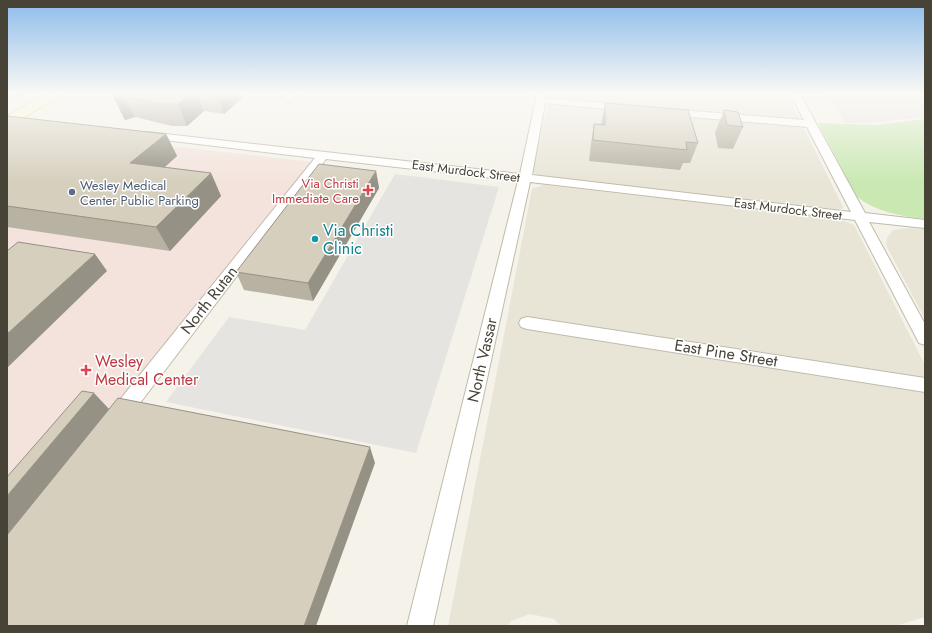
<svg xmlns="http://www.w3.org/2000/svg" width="932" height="633" viewBox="0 0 932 633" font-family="Jost,sans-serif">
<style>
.residential{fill:#e8e5d7}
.medical{fill:#f4e3dd}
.green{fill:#c9e8b2}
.parking{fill:#e6e4e0}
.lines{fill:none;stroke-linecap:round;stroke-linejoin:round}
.street-casing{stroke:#c0bbab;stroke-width:2}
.secondary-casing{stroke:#d3cb99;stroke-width:2}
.street{fill:#fff;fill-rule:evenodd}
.secondary{fill:#fef8c9;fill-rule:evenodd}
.wall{fill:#b8b2a3}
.shaded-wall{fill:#969185}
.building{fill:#d6cfbe;stroke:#969185}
.health-dot{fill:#e0444e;stroke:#fff;stroke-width:1.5}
.service-dot{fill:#5c6f8a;stroke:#fff;stroke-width:1.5}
.culture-dot{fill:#0f9aa8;stroke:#fff;stroke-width:1.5}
.labels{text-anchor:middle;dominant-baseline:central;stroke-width:3;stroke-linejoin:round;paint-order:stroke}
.far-street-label{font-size:13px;fill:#484337;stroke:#fff}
.far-health-label{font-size:13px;fill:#be3a42;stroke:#fff;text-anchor:end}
.far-service-label{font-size:13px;fill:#4e5e75;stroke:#fff;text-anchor:start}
.culture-label{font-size:16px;fill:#0d838f;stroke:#fff;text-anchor:start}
.street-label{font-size:16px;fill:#484337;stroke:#fff}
.health-label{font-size:16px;fill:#be3a42;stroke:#fff;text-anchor:start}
</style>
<rect width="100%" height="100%" fill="#f4f2e9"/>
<!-- residential -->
<g class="residential">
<polygon points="522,94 786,94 799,118 798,120 790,120"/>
<polygon points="552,104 802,128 805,130 843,207 842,209 835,209 538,176 532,171 548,105"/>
<polygon points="544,185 837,218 854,225 925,365 925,617 895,626 561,626 554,619 530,614 511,621 508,626 448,626 532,189"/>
<polygon points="909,228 925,229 925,319 886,245 887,238 893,230"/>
</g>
<!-- medical -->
<polygon class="medical" points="11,129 324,163 7,577 7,132"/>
<!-- green -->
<path class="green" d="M 925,119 L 925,219 C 900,216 876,212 856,196 L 818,123 L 877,125 Z"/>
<!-- parking -->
<g class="parking">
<polygon points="828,94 925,94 925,117 870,123 844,123"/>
<polygon points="395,174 499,187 416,453 166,402 229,317 305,330"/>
</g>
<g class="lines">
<defs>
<g id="street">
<polygon points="287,94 298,94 291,101 288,102 283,99"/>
<polygon points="537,94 547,94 546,98 627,105 632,108 627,111 545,103 532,175 851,212 807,127 668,115 663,112 668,109 804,120 790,94 800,94 865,213 925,220 925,228 869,222 925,324 925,345 919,343 855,220 530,182 433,626 407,626 518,181 326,159 124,424 117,426 110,424 108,418 110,412 315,158 148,138 143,135 148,132 520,174"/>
<polygon points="527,317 925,378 925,392 527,329 521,327 519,323 521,319"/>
</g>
<polygon id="secondary" points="46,94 62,94 12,125 7,126 7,116"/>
</defs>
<!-- street casing -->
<use href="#street" class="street-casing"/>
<!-- secondary casing -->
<use href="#secondary" class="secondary-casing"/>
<!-- street -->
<use href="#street" class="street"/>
<!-- secondary -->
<use href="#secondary" class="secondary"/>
</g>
<!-- wall -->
<g class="wall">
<polygon points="7,94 24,94 20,96"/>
<polygon points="114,94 241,94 242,98 224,114 204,111 187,126 172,126 135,117 125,120 114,98"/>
<polygon points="605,103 698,143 690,163 683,163 680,170 589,161 591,144 594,124 601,125"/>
<polygon points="724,110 743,127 733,149 718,148 715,133"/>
<polygon points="7,116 166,134 177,156 165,167 211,173 221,196 170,251 7,227"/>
<polygon points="376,171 379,188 313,301 244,290 236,272"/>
</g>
<!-- shaded-wall -->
<g class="shaded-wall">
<polygon points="189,94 197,94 204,111 187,126 178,104"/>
<polygon points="217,94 241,94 242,98 224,114"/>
<polygon points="124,96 135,117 125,120 114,98"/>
<polygon points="166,134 177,156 143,186 130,163"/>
<polygon points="376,171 379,188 313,301 308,283"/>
<polygon points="211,173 221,196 170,251 156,227"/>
<polygon points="95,254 107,271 7,368 7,334"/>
<polygon points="94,393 110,410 7,538 7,496"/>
<polygon points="370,447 375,463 316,626 304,626"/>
</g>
<!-- building -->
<g class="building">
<polygon points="114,94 189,94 178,104 162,104 124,96 114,98"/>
<polygon points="605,103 688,110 698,143 686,142 687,150 593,140 594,124 605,125"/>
<polygon points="724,110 738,112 743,127 727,125"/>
<polygon points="7,116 166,134 130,163 211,173 156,227 7,206"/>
<polygon points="319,164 376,171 308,283 236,272"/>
<polygon points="18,242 95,254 7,334 7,251"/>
<polygon points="82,391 94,393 7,496 7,477"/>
<polygon points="118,398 370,447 304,626 7,626 7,535"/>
</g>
<!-- sky -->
<linearGradient id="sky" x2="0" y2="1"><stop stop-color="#8dbceb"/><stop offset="0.51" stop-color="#faf9f5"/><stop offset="1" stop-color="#faf9f5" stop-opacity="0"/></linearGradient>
<rect width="932" height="183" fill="url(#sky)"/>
<!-- markers -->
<g class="health-dot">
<path d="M366 184h4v4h4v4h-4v4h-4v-4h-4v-4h4z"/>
<path d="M84 364h4v4h4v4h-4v4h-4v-4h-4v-4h4z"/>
</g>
<circle class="service-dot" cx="72" cy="192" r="4"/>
<circle class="culture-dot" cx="315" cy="239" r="4"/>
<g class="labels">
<!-- far-street labels -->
<g class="far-street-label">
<text transform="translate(466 171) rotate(7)">East Murdock Street</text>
<text transform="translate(788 209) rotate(7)">East Murdock Street</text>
</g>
<!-- far-health labels -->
<g class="far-health-label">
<text x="359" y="183">Via Christi<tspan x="359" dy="15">Immediate Care</tspan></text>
</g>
<!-- far-service labels -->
<g class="far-service-label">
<text x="80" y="185">Wesley Medical<tspan x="80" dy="15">Center Public Parking</tspan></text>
</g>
<!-- culture labels -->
<g class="culture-label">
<text x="323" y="230">Via Christi<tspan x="323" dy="18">Clinic</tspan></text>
</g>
<!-- street labels -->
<g class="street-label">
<text transform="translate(209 300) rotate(-52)">North Rutan</text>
<text transform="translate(726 353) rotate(9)">East Pine Street</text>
<text transform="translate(482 360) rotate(-77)">North Vassar</text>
</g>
<!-- health labels -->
<g class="health-label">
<text x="95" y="361">Wesley<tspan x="95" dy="18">Medical Center</tspan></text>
</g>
</g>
<!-- border -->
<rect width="932" height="633" fill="none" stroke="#484337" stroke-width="16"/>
</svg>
